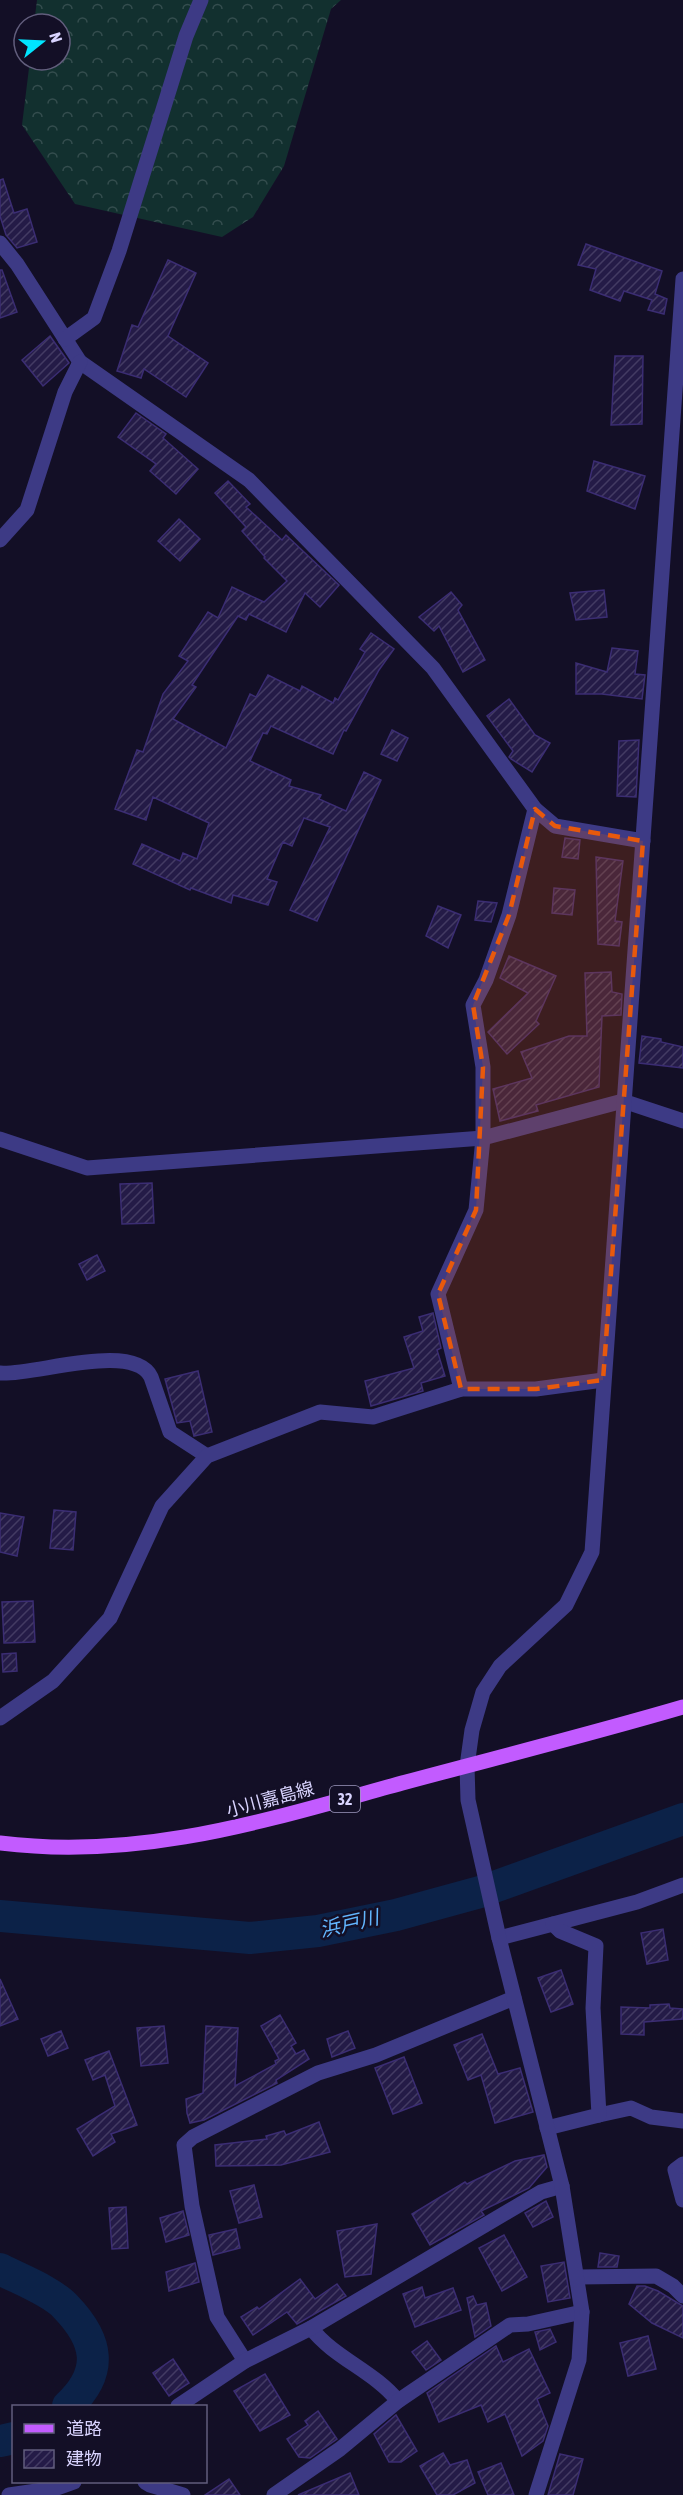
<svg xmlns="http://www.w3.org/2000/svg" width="683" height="2495" viewBox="0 0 683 2495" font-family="'Asap Condensed','Noto Sans JP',sans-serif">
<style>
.forest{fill:url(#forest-crowns)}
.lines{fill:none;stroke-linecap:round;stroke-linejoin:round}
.river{stroke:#0c2248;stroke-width:32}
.building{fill:url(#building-hatch);stroke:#3b2d73;stroke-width:1.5}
.minor{stroke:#3d3a85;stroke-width:15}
.major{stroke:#c25bff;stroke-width:15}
.marked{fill:#e8590c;fill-opacity:0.2;stroke:#e8590c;stroke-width:4.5;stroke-dasharray:12 8;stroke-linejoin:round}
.labels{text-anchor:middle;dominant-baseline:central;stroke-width:5;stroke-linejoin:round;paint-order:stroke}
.shield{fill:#130f26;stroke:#9e99be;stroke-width:1.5}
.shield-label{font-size:16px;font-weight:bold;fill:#d9d4ff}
.street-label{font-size:18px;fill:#d9d4ff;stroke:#130f26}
.water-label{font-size:20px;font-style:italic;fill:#62b6ff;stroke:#130f26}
</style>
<defs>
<pattern id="forest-crowns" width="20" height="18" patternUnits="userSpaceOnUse" patternTransform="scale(1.5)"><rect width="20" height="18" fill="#12302f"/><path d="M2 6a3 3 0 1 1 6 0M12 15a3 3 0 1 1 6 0" fill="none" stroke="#344d4e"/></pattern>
<pattern id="building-hatch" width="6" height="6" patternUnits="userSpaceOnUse" patternTransform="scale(1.5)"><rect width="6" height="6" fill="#241b47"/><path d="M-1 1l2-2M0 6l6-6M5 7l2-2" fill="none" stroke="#433b63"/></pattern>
</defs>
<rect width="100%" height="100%" fill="#130f26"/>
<!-- forest -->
<polygon class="forest" points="37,0 341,0 331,9 284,166 253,217 222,237 75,204 22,125 30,60 60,60 60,24 34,24"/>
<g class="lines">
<!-- river -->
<g class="river">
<polyline points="0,1916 250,1938 318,1931 396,1915 480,1892 683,1819"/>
<path d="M 0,2269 C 19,2279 51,2291 65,2306 C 99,2341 104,2372 68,2406"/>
<polyline points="0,2441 14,2438"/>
</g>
</g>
<!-- building -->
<g class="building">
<polygon points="3,179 14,213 27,209 37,242 17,248 6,235 0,216 0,180"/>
<polygon points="586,244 662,271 655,294 667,299 664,314 648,310 652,300 624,291 620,301 590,290 596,269 578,265"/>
<polygon points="168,260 196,273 168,336 208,363 186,397 144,369 141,378 117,371 132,325 138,327"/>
<polygon points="0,270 2,270 17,312 0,318"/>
<polygon points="50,336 69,363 43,386 22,360"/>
<polygon points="615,356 643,356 642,424 611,425"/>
<polygon points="136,413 166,434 163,438 198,469 176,494 150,471 156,464 118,437"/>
<polygon points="594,461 645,476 635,509 587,491"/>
<polygon points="228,481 250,504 246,507 282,540 286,535 339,585 320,607 305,593 286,632 249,614 246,620 238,616 192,685 196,687 173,719 226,748 250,694 256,697 268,675 300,691 302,686 333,703 335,698 338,700 365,652 360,649 371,633 394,649 379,670 346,731 344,730 333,754 271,726 267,734 263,733 250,761 291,780 289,786 321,795 319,799 346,811 364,772 381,780 317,921 290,910 330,827 304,818 292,846 283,842 267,879 277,882 268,905 233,895 231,903 191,888 190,890 133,864 142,844 180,861 183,853 197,859 209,823 153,797 146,820 115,809 137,750 143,752 163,694 188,661 179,656 208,612 218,618 232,587 264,602 287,581 264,558 265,557 242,531 246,527 215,493"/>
<polygon points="179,519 200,539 180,561 158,541"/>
<polygon points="604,590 607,617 576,620 570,593"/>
<polygon points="451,592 462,605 458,610 485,660 463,672 439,626 434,631 419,617"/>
<polygon points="612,648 638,651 635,674 645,675 642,699 602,694 576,694 576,663 607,672"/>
<polygon points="509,699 535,735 550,743 532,772 511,759 509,757 513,751 487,716"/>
<polygon points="392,730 408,738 397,761 381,754"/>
<polygon points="639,740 636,797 617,796 619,741"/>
<polygon points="565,838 580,840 578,859 562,857"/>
<polygon points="596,857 623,861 615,921 622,922 619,946 598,944"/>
<polygon points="554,888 575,890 572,915 552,913"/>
<polygon points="478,901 497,903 491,922 475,920"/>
<polygon points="438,906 461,915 448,948 426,936"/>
<polygon points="509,956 556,976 536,1021 539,1024 507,1054 488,1032 528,993 500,978"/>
<polygon points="611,972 612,992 622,994 621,1015 602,1016 599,1087 536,1105 538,1111 500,1121 493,1089 532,1078 521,1052 569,1036 587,1036 585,973"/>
<polygon points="642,1036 661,1039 661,1042 683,1047 683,1068 639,1063"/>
<polygon points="152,1183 154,1223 122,1224 120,1184"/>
<polygon points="97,1255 105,1271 87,1280 79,1264"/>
<polygon points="433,1313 441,1348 437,1350 445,1376 421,1383 423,1391 371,1406 365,1381 414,1368 404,1337 423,1331 419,1317"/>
<polygon points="198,1371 212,1432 194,1436 190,1421 177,1423 165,1379"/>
<polygon points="54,1510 76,1512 73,1550 50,1548"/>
<polygon points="0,1513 24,1517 17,1556 0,1552"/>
<polygon points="33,1601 35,1642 4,1643 2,1602"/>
<polygon points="16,1653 17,1671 3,1672 2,1654"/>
<polygon points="663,1929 668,1960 647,1964 641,1933"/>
<polygon points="561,1970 573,2004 551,2012 538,1978"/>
<polygon points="0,1979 18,2019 0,2026"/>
<polygon points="669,2004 670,2008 683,2009 683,2019 644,2022 644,2035 621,2034 621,2007 650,2008 650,2005"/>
<polygon points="280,2015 296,2043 291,2046 296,2054 304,2050 309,2059 276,2080 277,2083 204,2120 190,2123 187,2113 186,2099 203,2093 206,2026 238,2028 235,2086 276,2064 275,2061 279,2059 261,2026"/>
<polygon points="164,2026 168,2063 141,2066 137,2028"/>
<polygon points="61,2031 68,2048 48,2056 41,2039"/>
<polygon points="348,2031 355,2048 332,2057 327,2039"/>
<polygon points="482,2034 498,2074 520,2068 533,2112 495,2123 481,2075 468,2080 454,2045"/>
<polygon points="109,2051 137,2125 111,2134 115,2142 93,2156 77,2129 115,2106 105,2075 93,2080 85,2060"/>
<polygon points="404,2057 422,2103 393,2114 375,2068"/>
<polygon points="319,2122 330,2152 281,2165 216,2166 215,2145 267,2139 266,2136 284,2131 286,2135"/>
<polygon points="544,2155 547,2167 529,2188 481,2211 484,2215 430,2245 412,2214 465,2182 467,2184 515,2161"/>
<polygon points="254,2185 262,2217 239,2223 230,2191"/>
<polygon points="546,2201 553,2217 533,2227 525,2213"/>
<polygon points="126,2207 128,2248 112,2249 109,2208"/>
<polygon points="183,2211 189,2235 166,2242 160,2218"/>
<polygon points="377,2224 371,2274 345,2277 337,2231"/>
<polygon points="236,2229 240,2248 213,2255 209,2235"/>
<polygon points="504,2235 527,2277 502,2291 479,2248"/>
<polygon points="600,2253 619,2256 617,2267 598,2267"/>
<polygon points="564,2262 570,2298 548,2302 541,2266"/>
<polygon points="195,2263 199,2282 169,2291 166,2272"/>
<polygon points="300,2279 315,2299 337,2284 346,2296 297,2324 287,2312 253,2335 241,2317 257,2307 259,2309"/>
<polygon points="637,2286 645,2286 658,2291 683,2306 683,2338 652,2323 629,2304"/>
<polygon points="422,2287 425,2298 453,2288 461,2310 415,2327 403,2294"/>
<polygon points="473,2296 477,2305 486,2303 491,2326 475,2337 467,2298"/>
<polygon points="550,2329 556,2342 540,2350 535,2332"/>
<polygon points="648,2336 656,2369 628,2376 620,2343"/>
<polygon points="427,2341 441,2360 426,2370 412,2352"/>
<polygon points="496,2346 503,2362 529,2349 550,2393 537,2399 548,2426 543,2441 522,2456 505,2414 488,2422 481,2405 439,2422 427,2393"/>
<polygon points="173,2359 189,2383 169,2396 153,2373"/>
<polygon points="265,2374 290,2415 260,2431 234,2391"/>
<polygon points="318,2411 337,2439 310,2458 299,2457 287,2439 308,2425 305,2421"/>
<polygon points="396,2415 417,2451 401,2462 389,2462 374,2434"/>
<polygon points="443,2453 450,2465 467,2460 475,2483 453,2495 437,2495 420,2466"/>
<polygon points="560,2454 583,2459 573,2495 548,2495"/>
<polygon points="501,2463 514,2495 488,2495 478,2472"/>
<polygon points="350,2473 359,2495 298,2495"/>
<polygon points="229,2479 240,2495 205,2495"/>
</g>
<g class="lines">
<!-- minor -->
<g class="minor">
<polyline points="0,243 17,264 80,362 249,480 433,668 535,809 555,826 643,841"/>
<polyline points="65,339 94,318 119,251 186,36 201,0"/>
<polyline points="0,540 27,510 65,392 80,362"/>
<polyline points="0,1139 87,1168 483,1138 623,1101 683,1121"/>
<path d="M 0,1373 C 33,1376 133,1341 151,1377 L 170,1432 L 207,1456"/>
<polyline points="461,1389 438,1294 476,1210 483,1138 483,1067 473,1005 486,980 509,915 535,809"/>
<polyline points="0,1718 53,1681 110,1618 162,1506 207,1456 320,1412 373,1417 461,1389 536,1389 603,1380"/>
<polyline points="499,1938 637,1902 683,1885"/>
<polyline points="599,2115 631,2108 651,2117 683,2121"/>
<polyline points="547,2128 599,2115 593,2008 596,1946 560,1931 553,1924"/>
<polyline points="683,2164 675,2170 683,2200"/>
<polyline points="578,2277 656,2276 673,2286 683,2296"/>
<path d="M 311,2328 C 334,2358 374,2371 398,2401"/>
<polyline points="245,2361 217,2317 192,2206 184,2145 193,2137 318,2073 376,2055 514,1998"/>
<polyline points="178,2406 245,2361 311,2328 541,2192 562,2186"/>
<polyline points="145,2482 150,2485 183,2495"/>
<polyline points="9,2495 57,2488 74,2482"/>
<polyline points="274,2495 340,2449 398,2401 510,2325 528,2324 582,2312"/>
<polyline points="536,2495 579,2360 582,2312 562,2186 499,1938 468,1800 467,1766 472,1730 483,1692 500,1666 566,1605 592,1552 683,279"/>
</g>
<!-- major -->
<path class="major" d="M 0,1843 C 143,1861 270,1819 406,1782 C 499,1757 591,1734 683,1707"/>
</g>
<!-- marked area -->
<path class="marked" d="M 535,809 L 555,826 L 643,841 L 603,1380 L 536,1389 L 461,1389 L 438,1294 L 476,1210 L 483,1067 L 473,1005 L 509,915 Z"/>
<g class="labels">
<!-- shield labels -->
<rect class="shield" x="330" y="1786" width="30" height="26" rx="4.5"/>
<g class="shield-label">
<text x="345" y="1799">32</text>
</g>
<!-- street labels -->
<g class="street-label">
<text transform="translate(270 1799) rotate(-15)">小川嘉島線</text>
</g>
<!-- water labels -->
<g class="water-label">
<text transform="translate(349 1923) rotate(-13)">浜戸川</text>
</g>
</g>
<!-- legend -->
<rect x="12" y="2405" width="195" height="78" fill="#130f26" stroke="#625e7d" stroke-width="1.5"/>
<rect x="24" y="2424" width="30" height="9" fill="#c25bff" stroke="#625e7d" stroke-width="1.5"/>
<text x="66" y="2435" font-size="18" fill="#d9d4ff">道路</text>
<rect x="24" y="2450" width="30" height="18" fill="url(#building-hatch)" stroke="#625e7d" stroke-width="1.5"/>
<text x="66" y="2465" font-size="18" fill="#d9d4ff">建物</text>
<!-- north arrow -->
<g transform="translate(42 42) rotate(72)"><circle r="28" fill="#130f26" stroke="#625e7d" stroke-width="1.5"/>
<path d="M0-4.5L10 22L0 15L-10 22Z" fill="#00e5ff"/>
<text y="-9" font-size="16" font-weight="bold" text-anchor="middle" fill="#d9d4ff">N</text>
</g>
</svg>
